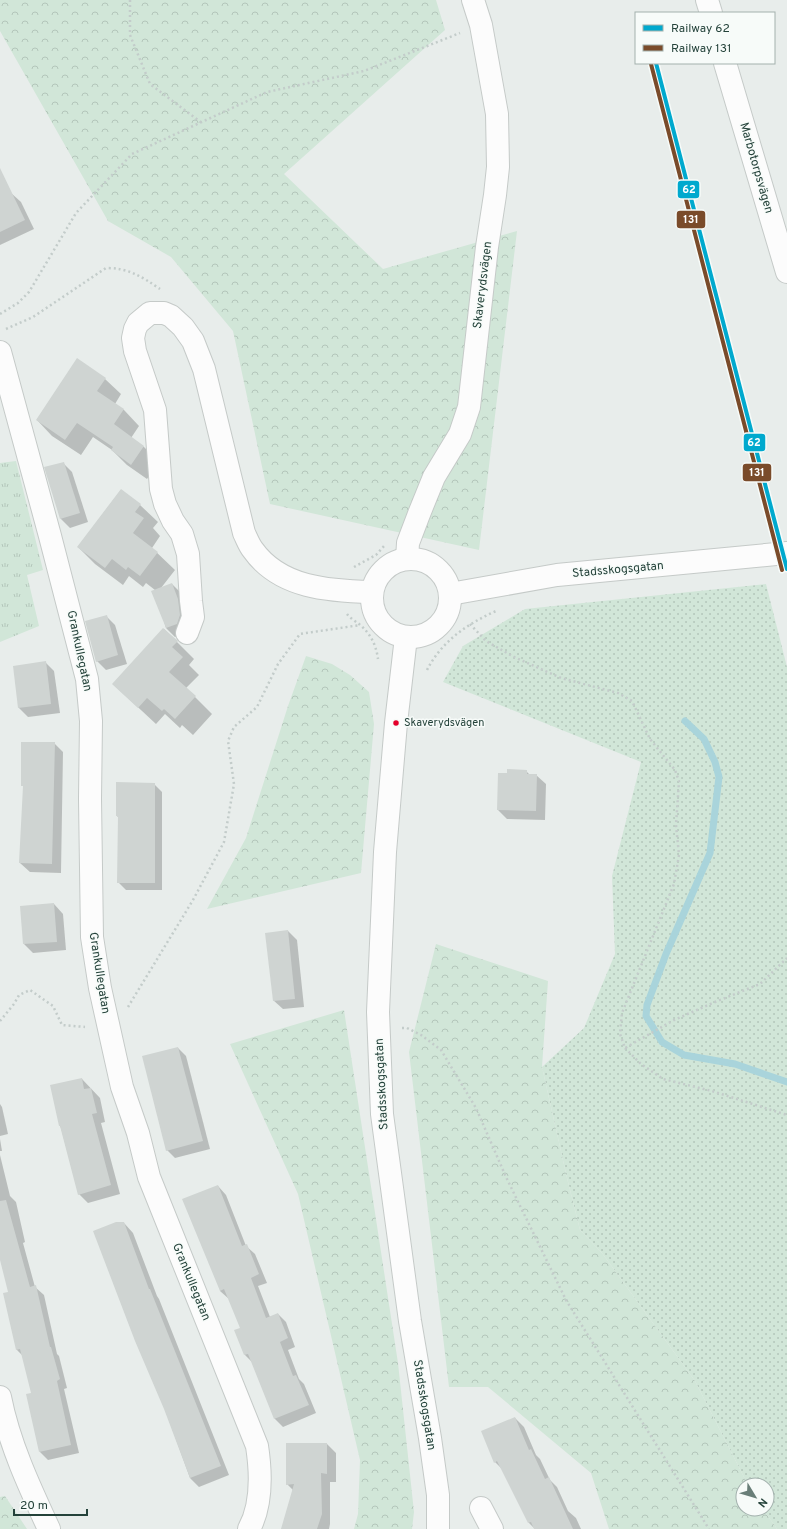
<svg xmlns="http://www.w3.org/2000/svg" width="787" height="1529" viewBox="0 0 787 1529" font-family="Overpass,sans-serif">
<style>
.grass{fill:url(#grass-dots)}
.forest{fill:url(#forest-crowns)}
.park{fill:url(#park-tufts)}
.shadow{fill:#0003}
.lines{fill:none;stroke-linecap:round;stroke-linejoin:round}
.stream{stroke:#a9d4db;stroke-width:7}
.building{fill:#cfd4d2}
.minor-casing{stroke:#c5cac8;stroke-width:24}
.path{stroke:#c3ccca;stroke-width:2.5;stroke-dasharray:2 3;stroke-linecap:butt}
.minor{stroke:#fcfcfc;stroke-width:22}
.rail-1-casing{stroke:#f7fbf9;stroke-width:7}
.rail-2-casing{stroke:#f7fbf9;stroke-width:7}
.rail-1{stroke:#00a9ce;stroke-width:4}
.rail-2{stroke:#7a4b2a;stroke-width:4}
.bus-dot{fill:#e4002b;stroke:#f7fbf9;stroke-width:1.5}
.labels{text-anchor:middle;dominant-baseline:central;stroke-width:3;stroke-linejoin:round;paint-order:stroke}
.bus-label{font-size:11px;fill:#24423a;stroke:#f7fbf9;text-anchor:start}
.street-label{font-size:12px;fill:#24423a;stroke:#f7fbf9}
.line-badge{stroke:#f7fbf9;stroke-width:1.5}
.badge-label{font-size:11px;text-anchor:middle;font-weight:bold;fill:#fff}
</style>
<defs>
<pattern id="grass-dots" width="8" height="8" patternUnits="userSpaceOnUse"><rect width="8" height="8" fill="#d1e6d8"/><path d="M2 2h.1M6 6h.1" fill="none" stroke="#b3c6ba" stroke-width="1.8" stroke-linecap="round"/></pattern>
<pattern id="forest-crowns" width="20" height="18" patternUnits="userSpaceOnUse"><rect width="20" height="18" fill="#d1e6d8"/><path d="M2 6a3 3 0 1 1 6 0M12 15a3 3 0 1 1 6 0" fill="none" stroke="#b3c6ba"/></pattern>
<pattern id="park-tufts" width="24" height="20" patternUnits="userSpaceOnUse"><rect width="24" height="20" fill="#d1e6d8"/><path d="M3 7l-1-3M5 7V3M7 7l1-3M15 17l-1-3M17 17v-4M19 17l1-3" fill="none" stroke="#b3c6ba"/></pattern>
</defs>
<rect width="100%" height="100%" fill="#e8edeb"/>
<!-- grass -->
<polygon class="grass" points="766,584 787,667 787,1529 777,1529 763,1509 767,1509 767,1485 748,1485 695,1381 602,1253 580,1230 567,1178 542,1067 584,1028 615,954 612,876 641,762 443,682 463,646 525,609"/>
<!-- forest -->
<g class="forest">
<polygon points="0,0 436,0 445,30 284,174 383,269 517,231 479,550 270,504 233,331 171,257 108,221 0,31"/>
<polygon points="306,656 332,664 350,675 369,692 374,724 361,873 207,909 246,838 288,706"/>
<polygon points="436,944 548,981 542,1067 567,1178 580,1230 602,1253 695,1381 748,1485 743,1485 743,1509 763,1509 777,1529 609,1529 591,1473 488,1387 449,1387 409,1052"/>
<polygon points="344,1010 398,1363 414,1512 412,1529 354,1529 358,1514 360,1460 298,1194 230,1044"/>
<polygon points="5,1496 27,1529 0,1529 0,1497"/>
</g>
<!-- park -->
<polygon class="park" points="16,461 43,570 27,575 39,626 0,642 0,463"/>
<!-- shadow -->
<g class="shadow">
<polygon points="0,187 11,193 21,202 34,229 0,245"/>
<polygon points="77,360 105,379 121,394 115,404 124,410 139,426 131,438 144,447 159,462 147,479 127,465 112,450 93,437 81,455 52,436 37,420"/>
<polygon points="63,463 72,472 88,522 70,528 61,519"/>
<polygon points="121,490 140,505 158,522 153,528 160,536 152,548 175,570 161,588 172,584 181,593 186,633 175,637 166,628 155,590 146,583 143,587 129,576 123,585 95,564 78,547"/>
<polygon points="106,616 115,625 127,664 106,670 97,661"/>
<polygon points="164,629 194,659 189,665 199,675 186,688 212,714 193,735 182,725 180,728 165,714 156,724 113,684"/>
<polygon points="45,662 54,671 60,713 28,717 19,708 14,667"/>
<polygon points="54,743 63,752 61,873 30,872 20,863 24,787 22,785"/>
<polygon points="526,771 530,775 536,775 546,784 545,820 507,819 498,810"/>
<polygon points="154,784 162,792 162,890 126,890 118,882 119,818 117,816"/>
<polygon points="54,904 63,914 66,950 33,953 24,944"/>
<polygon points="288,931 297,940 304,1007 283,1009 273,1000"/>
<polygon points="178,1048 186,1056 210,1149 175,1158 167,1150"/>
<polygon points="82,1079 100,1098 105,1122 101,1123 120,1194 88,1203 79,1194 61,1128 60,1126"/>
<polygon points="0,1104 2,1107 8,1134 0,1136"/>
<polygon points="0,1139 2,1151 0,1151"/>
<polygon points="0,1155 10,1196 16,1202 25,1242 23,1243 35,1287 44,1295 57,1354 59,1356 67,1388 64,1389 79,1453 48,1460 40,1452 32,1394 23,1356 17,1350 4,1294 10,1293 0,1255"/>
<polygon points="218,1186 226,1195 246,1246 255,1254 267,1283 258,1286 270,1317 278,1314 286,1322 295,1347 288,1350 299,1379 304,1384 316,1413 283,1427 275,1419 252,1362 245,1355 241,1328 229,1299 220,1291"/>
<polygon points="124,1223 133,1233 157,1296 159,1299 229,1475 199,1487 190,1478 165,1409"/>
<polygon points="515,1418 524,1427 536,1455 540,1459 550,1480 557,1487 568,1511 576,1518 581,1529 535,1529 529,1523 503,1470 495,1462"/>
<polygon points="327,1444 336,1453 336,1482 330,1482 330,1524 329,1529 282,1529 293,1490 287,1484"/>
</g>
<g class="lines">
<!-- stream -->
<polyline class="stream" points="685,721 704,739 715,762 719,777 710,853 666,954 647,1005 646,1016 662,1042 684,1055 735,1064 787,1082"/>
</g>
<!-- building -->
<g class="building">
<polygon points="0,168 25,220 0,232"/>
<polygon points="77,358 106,378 97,391 124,409 114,424 144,446 131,465 111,450 113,447 77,423 65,440 36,420"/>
<polygon points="64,462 80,513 60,519 44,467"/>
<polygon points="121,489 141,504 135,512 144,518 133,533 158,552 140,576 128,567 126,570 112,559 105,568 77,547"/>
<polygon points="172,583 178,599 180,615 177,624 166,628 151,591"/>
<polygon points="107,615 118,655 96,662 85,621"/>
<polygon points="163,628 178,641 172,647 183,657 169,672 196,696 175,719 164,709 162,711 147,698 138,708 112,684"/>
<polygon points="46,661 51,704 18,708 13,666"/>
<polygon points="21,742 55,742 52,864 19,863 23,786 21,786"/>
<polygon points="507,769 527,770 527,774 537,774 536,811 497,810 498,773 507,773"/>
<polygon points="116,782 155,783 155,883 117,883 118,816 116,816"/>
<polygon points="54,903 57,942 23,944 20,906"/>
<polygon points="288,930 295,999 273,1001 265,933"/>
<polygon points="178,1047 203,1141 166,1151 142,1056"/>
<polygon points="82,1078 84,1089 91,1088 97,1113 92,1114 111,1185 78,1195 60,1126 59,1126 50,1085"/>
<polygon points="218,1185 242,1246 247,1244 259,1274 251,1278 266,1318 278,1313 288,1338 280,1342 293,1376 296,1375 309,1405 274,1419 248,1354 244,1355 234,1330 240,1328 224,1289 220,1291 182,1199"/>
<polygon points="6,1200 30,1287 36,1285 50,1347 51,1347 60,1379 57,1381 71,1445 39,1452 26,1394 31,1393 20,1349 16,1350 3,1293 8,1292 0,1260 0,1201"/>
<polygon points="116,1222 124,1222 149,1289 150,1289 221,1466 190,1478 164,1409 135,1341 93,1231"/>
<polygon points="515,1417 529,1450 531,1449 545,1479 549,1477 573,1529 534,1529 531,1522 528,1523 497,1461 494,1463 481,1431"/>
<polygon points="286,1443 327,1443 327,1474 321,1473 322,1514 317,1529 281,1529 294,1484 286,1485"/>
</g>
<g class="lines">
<defs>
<g id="minor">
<polyline points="707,0 711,13"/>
<polyline points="725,63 787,272"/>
<path d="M 0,352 L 50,536 L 87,679 L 91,721 L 90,799 L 92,937 L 100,988 L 122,1087 L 138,1133 L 149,1177 L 257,1446 C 261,1472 262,1505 249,1529"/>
<circle cx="411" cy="598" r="39"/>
<polyline points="407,559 408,543 419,514 434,477 460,434 469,407 487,247 495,195 498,167 497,114 481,25 473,0"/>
<polyline points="450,594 557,575 787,553"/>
<path d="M 187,633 L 193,617 L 191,601 L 188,554 L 182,534 L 173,521 L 165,504 L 161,489 L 155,410 L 135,351 L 133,338 L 135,329 L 138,323 L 150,313 L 164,313 L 171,316 L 183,327 L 193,341 L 204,369 L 244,533 C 247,539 249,545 253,550 C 280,588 329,591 372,592"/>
<polyline points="406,637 396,723 385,852 378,1012 382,1114 410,1321 430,1438 438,1495 438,1529"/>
<path d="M 0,1397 C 9,1443 29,1486 49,1529"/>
<polyline points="481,1508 492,1529"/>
</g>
</defs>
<!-- minor casing -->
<use href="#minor" class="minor-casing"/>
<!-- path -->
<g class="path">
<polyline points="130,0 130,35 150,84 202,123"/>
<polyline points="0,314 18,303 29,292 76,213 132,154 267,92 364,71 460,33"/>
<path d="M 6,329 L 33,317 L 106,268 C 128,268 141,276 160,289"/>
<polyline points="354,567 376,555 384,546"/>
<path d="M 347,614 C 350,618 355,621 359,624 C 370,633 376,644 378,659"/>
<polyline points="470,624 486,641 514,657 561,678 618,693 632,701 650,739 675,770 679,781 676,825 679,855 674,884 622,1013 620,1034 625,1048 674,1020 715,1002 760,984 787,958"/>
<path d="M 427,670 C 442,641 467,624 496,611"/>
<polyline points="128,1007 193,900 224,842 234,784 228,741 234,727 257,707 278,664 300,634 360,625"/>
<polyline points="0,1021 14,1004 19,995 30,990 53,1006 62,1025 85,1027"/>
<polyline points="402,1028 407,1028 421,1035 441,1050 476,1108 506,1177 566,1300 709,1529"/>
<polyline points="625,1048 641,1064 663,1079 712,1091 787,1115"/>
</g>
<!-- minor -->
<use href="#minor" class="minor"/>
<defs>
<polyline id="rail-1" points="656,63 787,569"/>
<polyline id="rail-2" points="651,64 782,570"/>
</defs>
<!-- rail-1 casing -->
<use href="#rail-1" class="rail-1-casing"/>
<!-- rail-2 casing -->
<use href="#rail-2" class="rail-2-casing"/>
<!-- rail-1 -->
<use href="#rail-1" class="rail-1"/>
<!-- rail-2 -->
<use href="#rail-2" class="rail-2"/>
</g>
<!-- markers -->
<circle class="bus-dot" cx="396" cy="723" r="3.5"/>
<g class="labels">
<!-- bus labels -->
<g class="bus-label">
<text x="404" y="723">Skaverydsvägen</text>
</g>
<!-- street labels -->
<g class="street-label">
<text transform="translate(756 168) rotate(74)">Marbotorpsvägen</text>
<text transform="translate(483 285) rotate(-83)">Skaverydsvägen</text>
<text transform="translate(618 570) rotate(-5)">Stadsskogsgatan</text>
<text transform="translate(79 651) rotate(78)">Grankullegatan</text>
<text transform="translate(99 973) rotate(81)">Grankullegatan</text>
<text transform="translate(382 1084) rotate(-93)">Stadsskogsgatan</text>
<text transform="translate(191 1282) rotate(68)">Grankullegatan</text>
<text transform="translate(424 1405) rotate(81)">Stadsskogsgatan</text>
</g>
</g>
<g class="line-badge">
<rect x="677" y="180" width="23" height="19" rx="4" fill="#00a9ce"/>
<rect x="676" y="210" width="30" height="19" rx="4" fill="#7a4b2a"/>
<rect x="743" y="433" width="23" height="19" rx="4" fill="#00a9ce"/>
<rect x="742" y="463" width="30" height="19" rx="4" fill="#7a4b2a"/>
</g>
<g class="badge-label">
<text x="689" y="193">62</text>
<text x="691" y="223">131</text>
<text x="754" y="446">62</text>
<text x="757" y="476">131</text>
</g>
<!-- legend -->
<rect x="635" y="12" width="140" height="52" fill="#f7fbf9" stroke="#a3b1ad"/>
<rect x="643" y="25" width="20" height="6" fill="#00a9ce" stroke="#a3b1ad"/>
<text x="671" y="32" font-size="12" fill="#24423a">Railway 62</text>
<rect x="643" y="45" width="20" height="6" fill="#7a4b2a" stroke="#a3b1ad"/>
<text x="671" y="52" font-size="12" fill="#24423a">Railway 131</text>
<!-- north arrow -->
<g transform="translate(755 1497) rotate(128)"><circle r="19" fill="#f7fbf9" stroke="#a3b1ad"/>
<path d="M0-3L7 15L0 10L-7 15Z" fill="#697e78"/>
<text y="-6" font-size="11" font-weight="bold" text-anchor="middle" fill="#24423a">N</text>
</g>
<!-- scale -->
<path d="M14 1509v6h73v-6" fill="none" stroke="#24423a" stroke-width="2"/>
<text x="20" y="1509" font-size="12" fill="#24423a" stroke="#f7fbf9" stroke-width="3" paint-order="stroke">20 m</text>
</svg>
